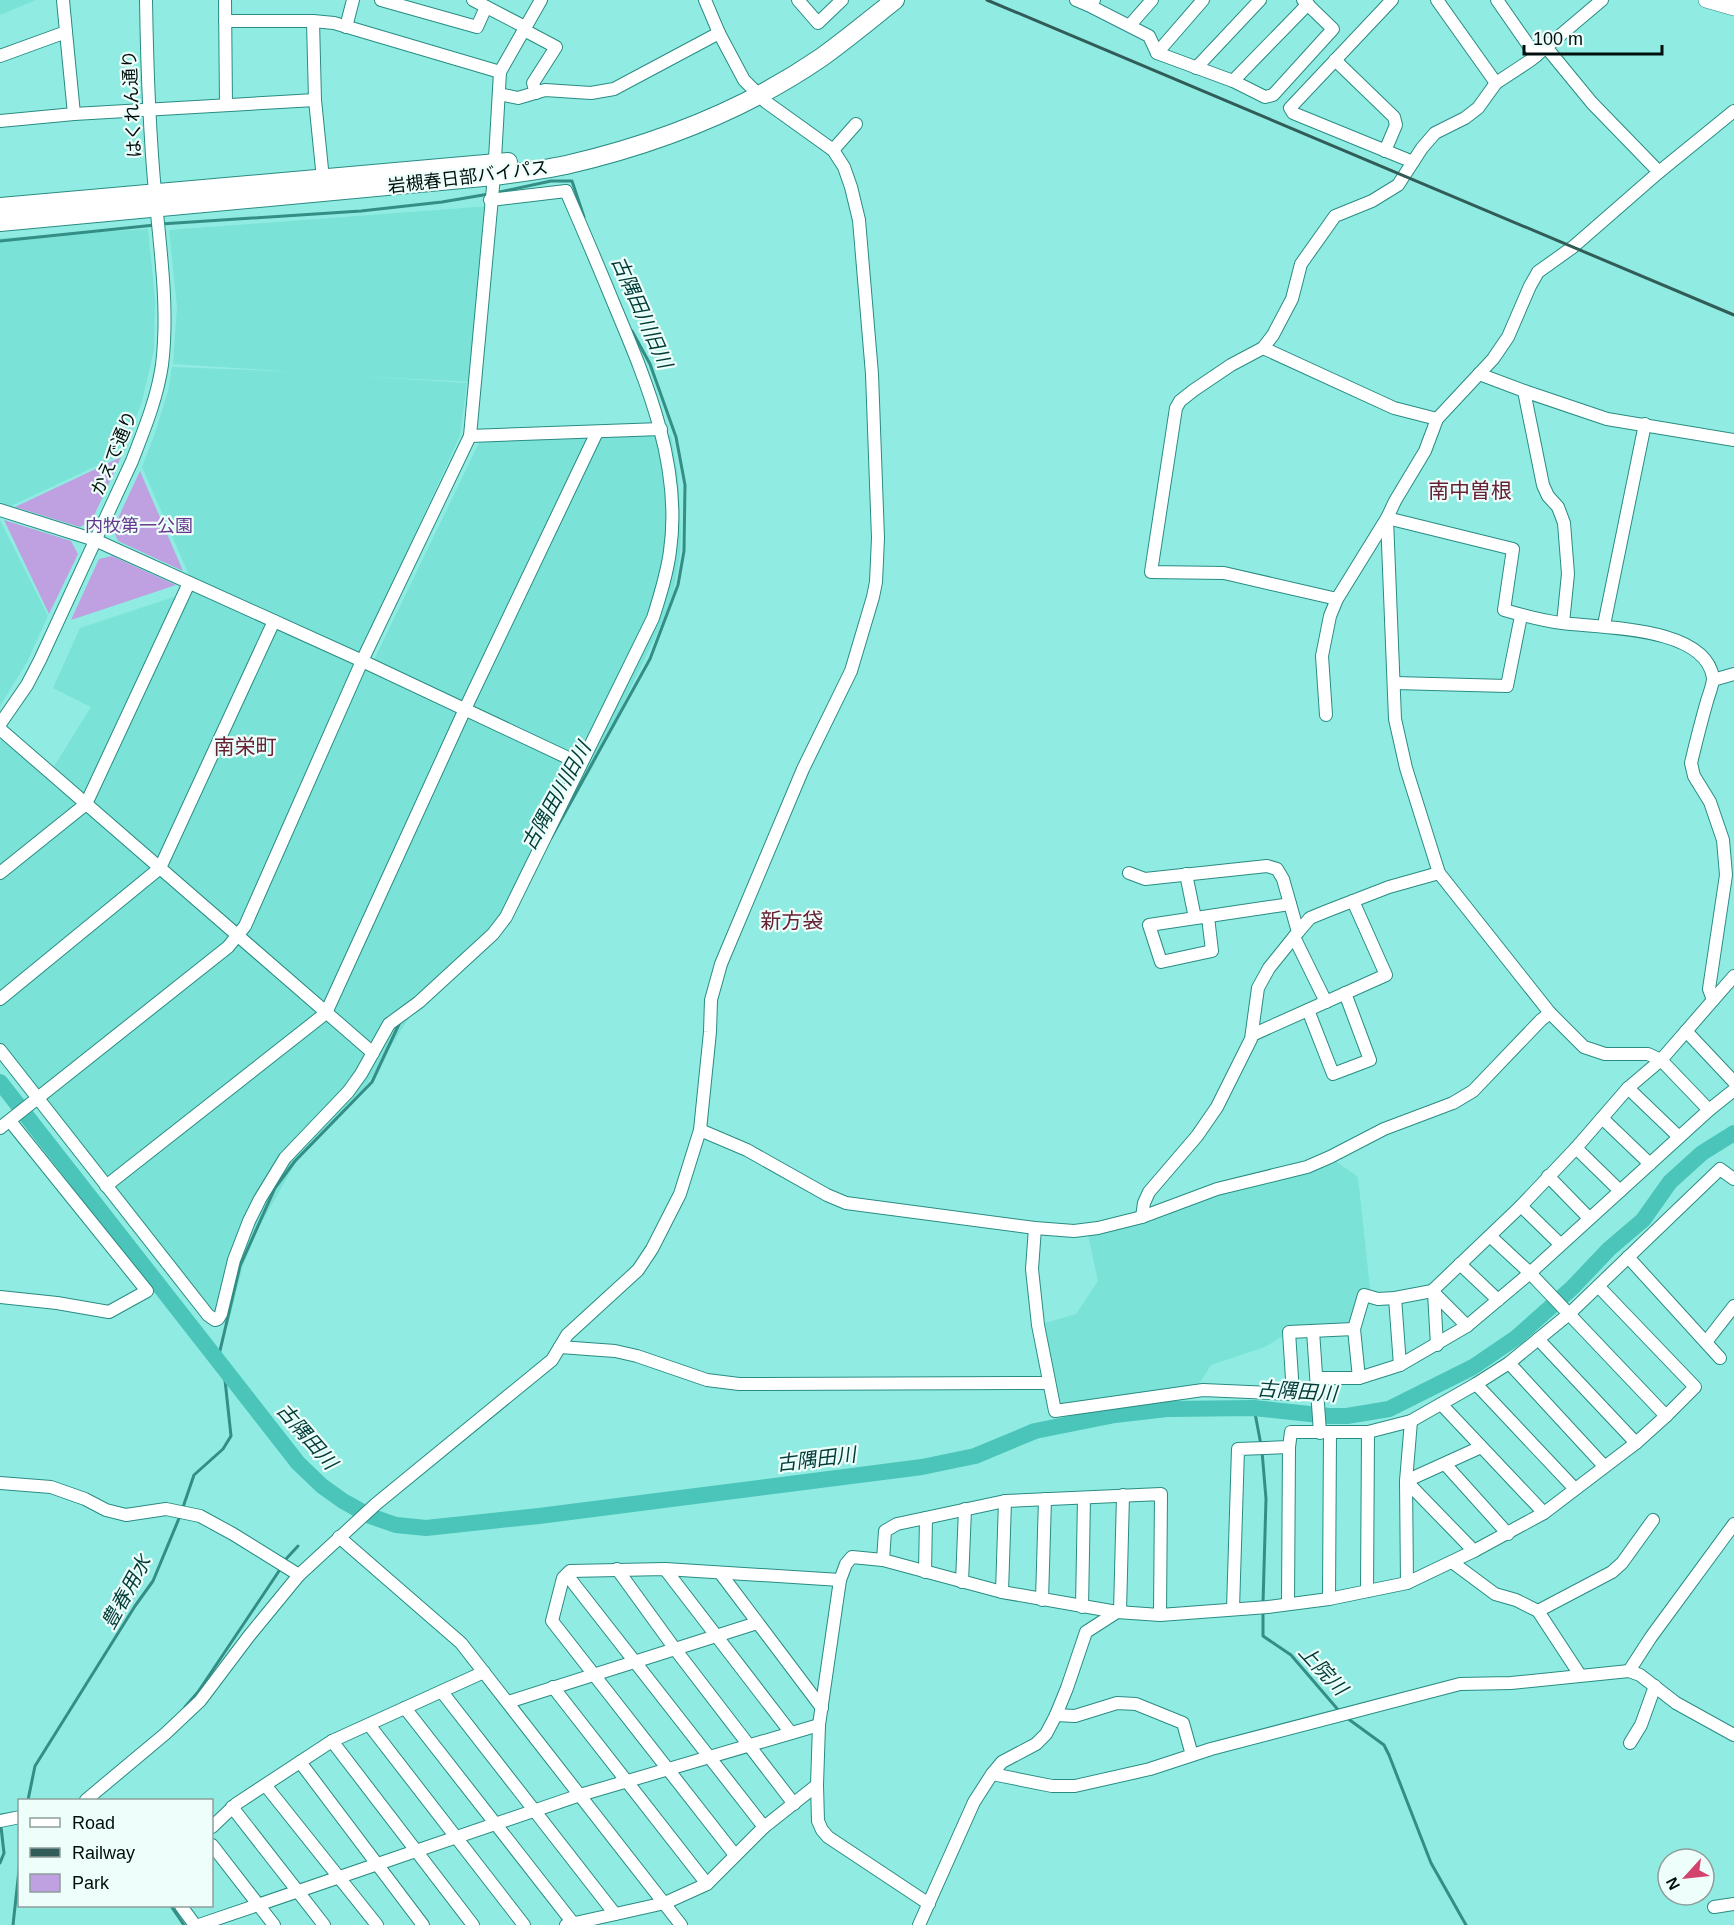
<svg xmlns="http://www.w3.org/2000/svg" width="1734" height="1925" viewBox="0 0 1734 1925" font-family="Arial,'Noto Sans JP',sans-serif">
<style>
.built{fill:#7ae2d7}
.green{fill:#bfa0e0}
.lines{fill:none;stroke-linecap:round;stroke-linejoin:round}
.stream{stroke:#348e85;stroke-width:3}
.river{stroke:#4bc4b9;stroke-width:16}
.minor-casing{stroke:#298c83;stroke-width:14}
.major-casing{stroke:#298c83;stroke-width:16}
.highway-casing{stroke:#298c83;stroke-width:20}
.minor{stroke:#fff;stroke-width:12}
.major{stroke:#fff;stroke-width:15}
.highway{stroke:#fff;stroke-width:18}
.rail{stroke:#325c57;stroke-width:3}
.labels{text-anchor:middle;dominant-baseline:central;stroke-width:4.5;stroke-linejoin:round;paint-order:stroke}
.street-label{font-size:18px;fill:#000f0d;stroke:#edfefb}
.park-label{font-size:18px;fill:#64378b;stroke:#edfefb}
.water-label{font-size:20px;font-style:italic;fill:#023c38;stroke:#edfefb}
.quarter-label{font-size:21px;fill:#672235;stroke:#edfefb}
</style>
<rect width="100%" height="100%" fill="#90ece2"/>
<!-- built -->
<g class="built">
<polygon points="0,0 36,0 0,15"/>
<polygon points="490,206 475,382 353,376 467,383 460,436 358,659 192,582 142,467 155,433 168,391 172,367 297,372 173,364 177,307 169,230"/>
<polygon points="148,229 155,299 154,350 142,401 124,453 11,506 0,502 0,238"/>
<polygon points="671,435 678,475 681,534 680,556 673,593 662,623 591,770 506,917 419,1002 358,1098 295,1164 259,1227 243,1266 228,1325 217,1320 0,1044 0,741 3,738 48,776 91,707 53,688 80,628 198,589 371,666 480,441"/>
<polygon points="0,520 48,616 27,662 0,706"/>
<polygon points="1330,1157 1358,1177 1371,1297 1365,1295 1354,1329 1289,1332 1265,1347 1211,1365 1194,1392 1055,1411 1038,1325 1076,1314 1098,1281 1087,1230"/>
</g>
<!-- green -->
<g class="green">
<polygon points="121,457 92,520 80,527 15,507"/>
<polygon points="140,471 183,571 118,541 113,529"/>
<polygon points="4,520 71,541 78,554 49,614"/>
<polygon points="112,556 176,585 71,620 99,559"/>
</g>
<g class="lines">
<!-- stream -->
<g class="stream">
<polyline points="495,193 551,181 572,181 584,217"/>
<polyline points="161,224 361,211 442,202 489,194"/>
<polyline points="0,241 155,225"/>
<polyline points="551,838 650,659 678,585 684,551 685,485 676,437 650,364 632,331"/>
<polyline points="1254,1408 1261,1445"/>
<polyline points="1262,1451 1266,1499 1263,1603"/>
<polyline points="182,1510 194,1475 223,1449 231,1436 225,1380 218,1359 240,1266 275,1188 295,1161 372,1082 400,1022"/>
<polyline points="286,1559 298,1546"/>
<polyline points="1263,1610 1263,1636 1291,1655 1340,1712"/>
<polyline points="185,1707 198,1692 279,1571"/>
<polyline points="1347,1718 1384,1745 1389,1755 1431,1863 1466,1925"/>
<polyline points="28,1800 35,1766 135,1606 153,1581 180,1516"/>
<polyline points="0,1863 4,1853 1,1827"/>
<polyline points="171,1906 184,1925"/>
<polyline points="13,1925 20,1861"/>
</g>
<!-- river -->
<polyline class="river" points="0,1082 298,1463 322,1486 343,1501 370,1516 396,1525 426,1528 539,1516 922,1467 975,1456 1035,1431 1115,1415 1167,1409 1254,1408 1329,1416 1347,1416 1389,1409 1473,1367 1517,1337 1572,1288 1609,1249 1643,1220 1670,1182 1702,1153 1734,1133"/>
<defs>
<g id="minor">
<polyline points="225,0 226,105"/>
<polyline points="381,0 477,27 486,7"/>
<polyline points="473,0 525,27"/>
<polyline points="798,0 818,23 842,0"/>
<polyline points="1076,0 1088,5"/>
<polyline points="1094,0 1088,5 1149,36 1157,53 1233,81 1265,97 1273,95 1333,29 1303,0"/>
<polyline points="1392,0 1290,108 1293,113 1413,162"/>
<polyline points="1437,0 1496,83"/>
<polyline points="1497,0 1536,56"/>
<polyline points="225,21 313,21 334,23 500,72"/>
<polyline points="313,21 315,100 323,179"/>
<polyline points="1130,25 1152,0"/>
<polyline points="346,27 353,0"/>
<polyline points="524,30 556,47 533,83 536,93"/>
<polyline points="66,32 74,114"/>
<polyline points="1546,47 1592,103 1659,172"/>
<polyline points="1157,53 1203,0"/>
<polyline points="0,56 66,32 63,0"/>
<polyline points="1335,60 1394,117 1396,125 1385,151"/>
<polyline points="1196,68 1260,0"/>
<polyline points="1233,81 1308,4"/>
<polyline points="499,94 518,98 545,90 591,93 614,89 719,33"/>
<polyline points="0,121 74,114 315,100"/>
<polyline points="833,150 856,124"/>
<polyline points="1263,348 1394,408 1437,419"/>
<polyline points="1479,374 1524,391 1607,419 1734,440"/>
<polyline points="1524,391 1543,485 1548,496 1558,507 1564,523 1568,574 1563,623"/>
<polyline points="470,436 661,429"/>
<polyline points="0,510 95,540 358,659 581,764"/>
<path d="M 1387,518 L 1513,549 L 1504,610 C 1523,615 1542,621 1562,623 C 1601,628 1706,626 1713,678 C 1713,685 1709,694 1707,701 C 1701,722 1696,742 1691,763 L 1694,776 L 1710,802 L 1723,840 L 1726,875 L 1709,989 L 1713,1000"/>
<polyline points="1387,519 1395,719 1406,768 1439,873 1550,1013 1584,1047 1605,1054 1648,1054 1661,1060 1709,1110"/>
<polyline points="1337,599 1224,573 1151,572 1176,408 1180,401 1194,390 1231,365 1263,348 1273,335 1292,299 1301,264 1335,216 1372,201 1398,185 1422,148 1435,133 1465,118 1478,108 1496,83 1531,60 1602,0"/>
<polyline points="1604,625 1645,424"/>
<polyline points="1713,680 1734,674"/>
<polyline points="1395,683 1507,686 1521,616"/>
<polyline points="1326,715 1322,656 1330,616 1337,599 1387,518 1395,501 1425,451 1437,419 1493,359 1508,337 1530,286 1538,272 1573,247 1659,172 1734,111"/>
<path d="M 0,724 L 27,685 L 40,660 L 132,461 C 144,430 157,399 162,365 C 169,308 160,249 155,192 C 149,128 147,64 146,0"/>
<polyline points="0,729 373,1053"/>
<polyline points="0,873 86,804 189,583"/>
<polyline points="1129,873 1145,879 1267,866 1277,869 1283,879 1298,932"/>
<polyline points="1186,874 1195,918"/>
<polyline points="1208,917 1212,951 1161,962 1149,925 1290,904"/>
<polyline points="1294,937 1326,1002"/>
<polyline points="0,999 160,868 274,621"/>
<polyline points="1308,1010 1333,1074 1370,1060 1345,993"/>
<polyline points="1686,1031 1734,1082"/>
<polyline points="1252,1035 1386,975 1353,901"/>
<path d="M 0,1050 L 208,1315 L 215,1320 L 218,1319 L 221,1314 L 234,1260 L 249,1221 L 260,1199 L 285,1158 L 348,1092 L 361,1074 L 389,1024 L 419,1002 L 493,934 L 506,917 L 653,618 C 660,596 667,574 670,551 C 682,467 648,385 616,309 C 600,270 583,230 566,191 L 490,200"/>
<polyline points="1628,1088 1679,1137"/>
<polyline points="1602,1118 1650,1164"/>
<polyline points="0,1128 228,947 245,926 362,661 470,436 494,176 500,72 541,0"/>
<polyline points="700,1130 747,1150 827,1195 846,1203 1035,1228 1074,1231 1098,1228 1142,1217 1217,1189 1307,1167 1330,1157 1384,1129 1453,1103 1473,1091 1541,1020 1550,1013"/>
<polyline points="1576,1148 1620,1191"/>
<polyline points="1548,1176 1589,1218"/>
<polyline points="106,1186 326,1013 465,709 597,432"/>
<polyline points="1521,1206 1560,1244"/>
<polyline points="1142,1217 1144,1203 1149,1192 1197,1136 1217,1107 1251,1039 1258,988 1269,968 1298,932 1310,918 1327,911 1389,887 1439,873"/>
<polyline points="1035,1228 1032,1269 1038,1325 1055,1411 1203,1390 1293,1394 1289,1332 1354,1329 1364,1295 1378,1299 1395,1298 1432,1291 1521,1206 1576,1148 1628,1088 1661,1060 1734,976"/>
<polyline points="1490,1236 1530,1273 1666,1416"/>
<polyline points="1628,1257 1720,1358"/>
<polyline points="1460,1264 1498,1300"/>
<polyline points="1432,1291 1467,1326"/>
<polyline points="1434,1293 1437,1345"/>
<polyline points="0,1297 57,1303 109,1312 147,1291 10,1121"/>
<polyline points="1395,1298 1400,1365"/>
<polyline points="1313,1331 1320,1433"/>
<polyline points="1538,1339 1636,1443"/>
<polyline points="1706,1342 1734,1306"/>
<polyline points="560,1347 615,1351 637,1356 707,1380 739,1384 1049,1383"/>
<polyline points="1509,1363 1604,1466"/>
<polyline points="1317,1378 1359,1378 1354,1329"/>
<polyline points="1359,1378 1400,1365 1467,1326 1530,1273 1709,1110 1734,1090"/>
<polyline points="1476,1384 1575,1489"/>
<polyline points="1441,1404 1544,1513"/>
<polyline points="1445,1464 1508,1534"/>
<polyline points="0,1483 51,1487 85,1499 106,1510 126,1515 166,1509 200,1516 233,1534 299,1575"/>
<polyline points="339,1537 461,1643 681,1925"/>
<polyline points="1474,1551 1406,1481 1481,1447"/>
<polyline points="883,1560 885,1531 897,1524 1005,1501 1161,1494 1160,1615"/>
<polyline points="1452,1562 1495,1594 1516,1600 1538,1611 1580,1675"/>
<polyline points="617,1569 675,1649 794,1804"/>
<polyline points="665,1569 791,1733"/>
<polyline points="925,1572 926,1518"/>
<polyline points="721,1574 822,1708"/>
<polyline points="567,1575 764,1827"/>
<polyline points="962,1582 965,1509"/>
<polyline points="1407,1583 1406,1481 1411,1421"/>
<polyline points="1367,1591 1368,1432"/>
<polyline points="1002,1592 1005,1501"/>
<polyline points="1329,1599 1330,1432"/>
<polyline points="1042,1600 1045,1499"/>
<polyline points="1288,1604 1289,1447"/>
<polyline points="1082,1607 1084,1498"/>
<polyline points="1233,1609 1238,1449 1289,1447 1291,1432 1368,1432 1411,1421 1476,1384 1509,1363 1569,1314 1720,1169 1734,1179"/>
<polyline points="1538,1611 1612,1572 1622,1563 1653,1520"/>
<polyline points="1120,1612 1123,1495"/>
<polyline points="1629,1671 1651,1637 1734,1524"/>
<polyline points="553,1687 707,1884"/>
<polyline points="442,1692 615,1914"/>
<polyline points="508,1702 757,1623"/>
<polyline points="405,1708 573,1923"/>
<polyline points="1056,1715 1075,1716 1117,1703 1136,1704 1183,1723 1192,1755"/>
<polyline points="370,1726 524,1925"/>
<polyline points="332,1741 473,1925"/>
<polyline points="1630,1743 1641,1725 1655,1686"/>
<polyline points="300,1762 423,1925"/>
<polyline points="992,1774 1052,1786 1075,1786 1150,1769 1211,1749 1460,1684 1511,1683 1629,1671 1640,1675 1676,1703 1734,1735"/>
<polyline points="266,1786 377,1925"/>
<polyline points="86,1800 165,1734 200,1701 249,1636 299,1575 376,1504 552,1360 567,1335 638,1270 652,1249 680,1194 700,1130 710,1032 711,1000 721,964 803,769 851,671 873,597 876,582 878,538 872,374 859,220 851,187 844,167 833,150 766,102 744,80 719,33 705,0"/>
<polyline points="232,1807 324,1925"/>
<polyline points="0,1821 20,1817"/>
<polyline points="212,1827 236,1804 332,1741 484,1672"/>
<polyline points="212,1845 274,1925"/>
<polyline points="735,1855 552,1621 563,1578 570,1571 665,1569 840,1580"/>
<polyline points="929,1904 828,1837 822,1830 818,1821 817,1785 819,1725 840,1580 846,1564 852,1557 883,1560 1002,1592 1117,1612 1160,1615 1268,1607 1329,1599 1407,1583 1474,1551 1544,1513 1636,1443 1666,1416 1695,1387 1599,1287"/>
<polyline points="181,1906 195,1925"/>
<polyline points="1714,1907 1734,1904"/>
<polyline points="199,1925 580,1795 819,1725"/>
<polyline points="566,1925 665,1903 707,1884 764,1827 817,1785"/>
<polyline points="919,1925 974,1802 992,1774 1002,1762 1036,1744 1046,1734 1056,1715 1067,1688 1086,1632 1117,1612"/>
</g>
<polyline id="major" points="1706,0 1734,8"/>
<g id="highway">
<polyline points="0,207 508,162"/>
<path d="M 0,222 L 494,176 C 518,173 542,170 566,165 C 657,144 745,110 822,57 C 847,39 871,19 895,0"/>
</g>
</defs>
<!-- minor casing -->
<use href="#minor" class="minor-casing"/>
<!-- major casing -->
<use href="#major" class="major-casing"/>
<!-- highway casing -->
<use href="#highway" class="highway-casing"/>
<!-- minor -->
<use href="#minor" class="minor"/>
<!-- major -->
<use href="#major" class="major"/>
<!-- highway -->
<use href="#highway" class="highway"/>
<!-- rail -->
<polyline class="rail" points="987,0 1734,315"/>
</g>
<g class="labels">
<!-- street labels -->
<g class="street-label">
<text transform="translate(132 104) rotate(-93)">はくれん通り</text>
<text transform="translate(468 177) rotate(-7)">岩槻春日部バイパス</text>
<text transform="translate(114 453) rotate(-67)">かえで通り</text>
</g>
<!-- park labels -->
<g class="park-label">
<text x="139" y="526">内牧第一公園</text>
</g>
<!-- water labels -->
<g class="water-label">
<text transform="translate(642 312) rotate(66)">古隅田川旧川</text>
<text transform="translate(556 796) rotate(-61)">古隅田川旧川</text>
<text transform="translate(1297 1391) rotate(4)">古隅田川</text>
<text transform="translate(307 1436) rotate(49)">古隅田川</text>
<text transform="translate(816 1459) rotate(-7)">古隅田川</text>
<text transform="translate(126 1592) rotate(-61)">豊春用水</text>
<text transform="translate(1323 1670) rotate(47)">上院川</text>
</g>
<!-- quarter labels -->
<g class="quarter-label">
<text x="1470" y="490">南中曽根</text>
<text x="245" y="746">南栄町</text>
<text x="792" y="920">新方袋</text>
</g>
</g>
<!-- legend -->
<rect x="18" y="1799" width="195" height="108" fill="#edfefb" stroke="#8e9e9c" stroke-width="1.5"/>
<rect x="30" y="1818" width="30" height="9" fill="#ffffff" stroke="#8e9e9c" stroke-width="1.5"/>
<text x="72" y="1829" font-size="18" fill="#000f0d">Road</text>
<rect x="30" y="1848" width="30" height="9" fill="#325c57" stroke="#8e9e9c" stroke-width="1.5"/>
<text x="72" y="1859" font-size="18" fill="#000f0d">Railway</text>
<rect x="30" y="1874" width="30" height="18" fill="#bfa0e0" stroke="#8e9e9c" stroke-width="1.5"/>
<text x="72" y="1889" font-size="18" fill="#000f0d">Park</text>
<!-- north arrow -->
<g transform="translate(1686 1877) rotate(243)"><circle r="28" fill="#edfefb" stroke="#8e9e9c" stroke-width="1.5"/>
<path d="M0-4.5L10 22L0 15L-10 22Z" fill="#d2446e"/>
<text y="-9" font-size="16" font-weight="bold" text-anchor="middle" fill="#000f0d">N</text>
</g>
<!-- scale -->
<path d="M1524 45v9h138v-9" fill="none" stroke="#000f0d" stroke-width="3"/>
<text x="1533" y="45" font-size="18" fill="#000f0d" stroke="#edfefb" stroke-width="4.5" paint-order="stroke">100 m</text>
</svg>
